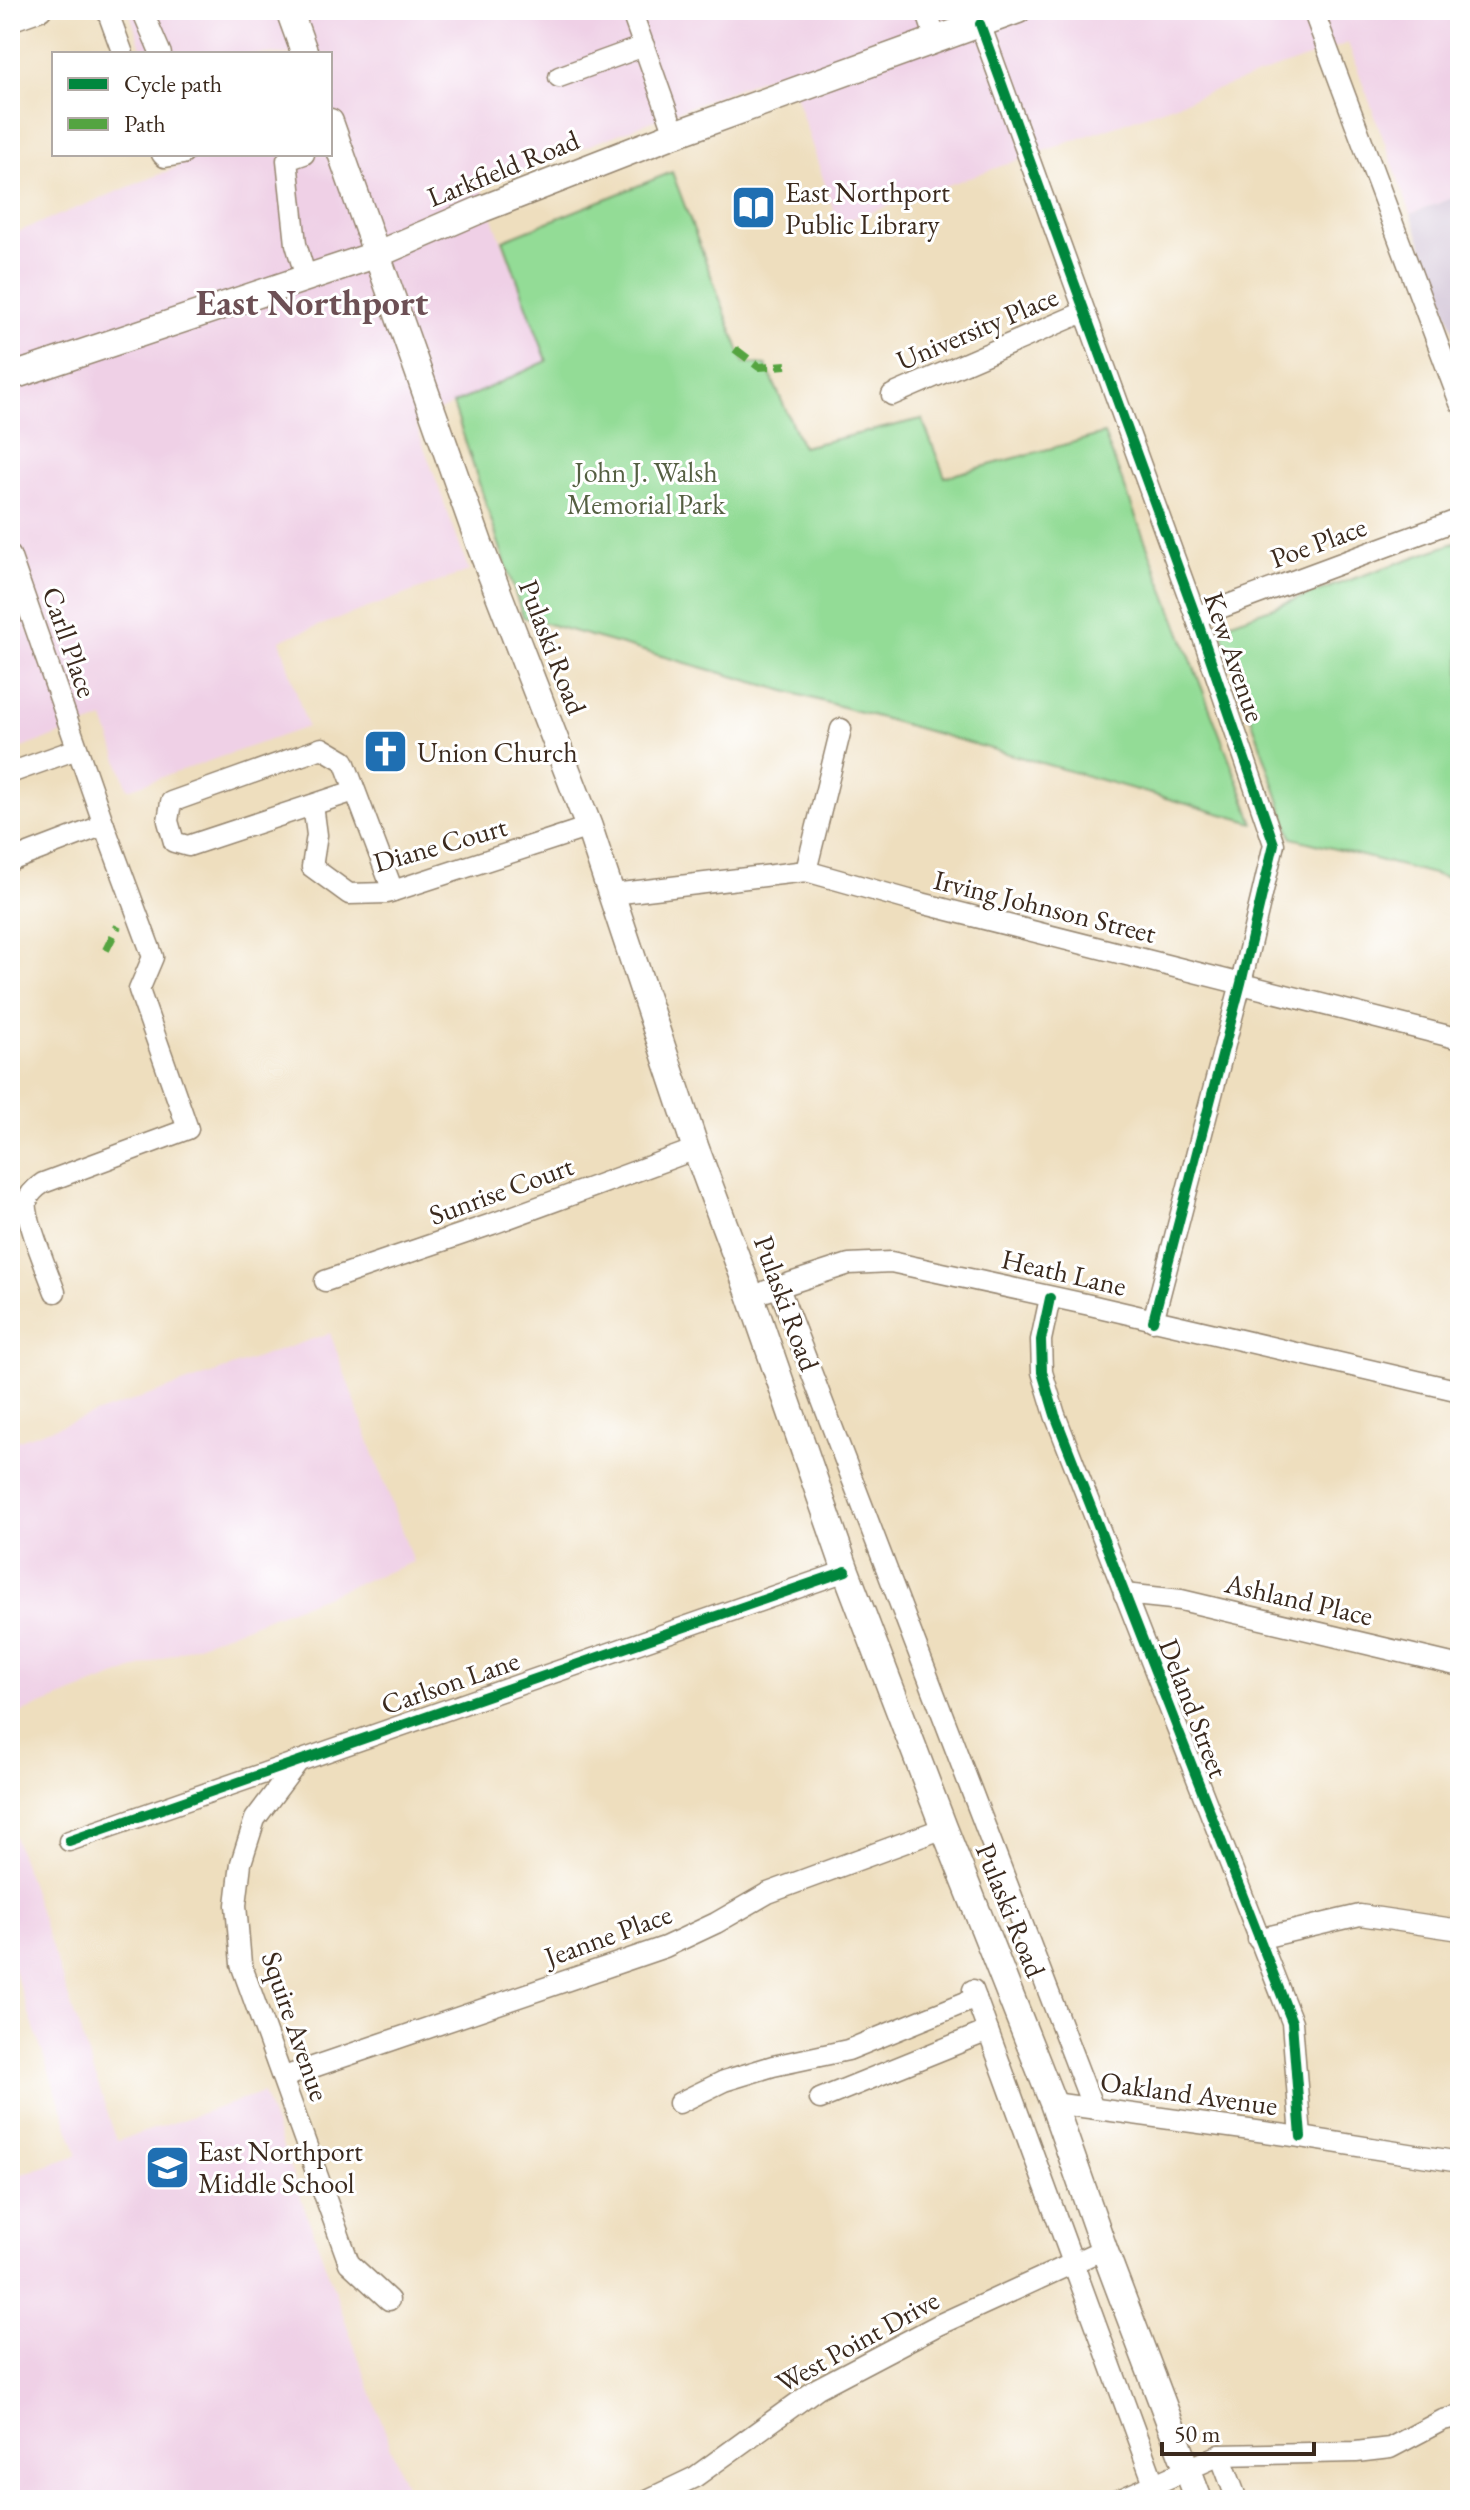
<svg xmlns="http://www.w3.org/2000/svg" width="1470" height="2510" viewBox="0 0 1470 2510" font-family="'EB Garamond',serif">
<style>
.built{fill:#efd0e6}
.industrial{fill:#cdbed2}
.green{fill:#93dc96;stroke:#67835a;stroke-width:2}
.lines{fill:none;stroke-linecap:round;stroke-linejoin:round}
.minor-casing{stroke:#94846e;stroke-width:23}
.major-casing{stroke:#94846e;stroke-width:29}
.minor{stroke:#fff;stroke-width:20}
.major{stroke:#fff;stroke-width:26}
.quiet{stroke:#54a441;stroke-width:8;stroke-dasharray:16 8;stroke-linecap:butt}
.cycleway-casing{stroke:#fff;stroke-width:15}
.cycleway{stroke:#00873e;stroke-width:10}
.labels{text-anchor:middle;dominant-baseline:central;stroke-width:6;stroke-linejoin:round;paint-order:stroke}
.street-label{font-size:28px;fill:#3b2a1e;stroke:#fff}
.poi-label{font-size:28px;fill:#3b2a1e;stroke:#fff;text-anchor:start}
.park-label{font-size:28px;fill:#555f42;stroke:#fff}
.district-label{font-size:36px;font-weight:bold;fill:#6d5055;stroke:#fff}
</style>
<rect width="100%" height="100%" fill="#fff"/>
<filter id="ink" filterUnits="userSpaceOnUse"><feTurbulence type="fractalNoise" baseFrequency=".0125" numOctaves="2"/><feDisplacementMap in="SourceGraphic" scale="16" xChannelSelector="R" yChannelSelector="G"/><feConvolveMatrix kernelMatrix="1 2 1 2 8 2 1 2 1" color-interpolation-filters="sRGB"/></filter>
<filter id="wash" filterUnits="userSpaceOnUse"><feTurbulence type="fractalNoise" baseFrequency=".006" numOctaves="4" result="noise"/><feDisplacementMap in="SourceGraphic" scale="32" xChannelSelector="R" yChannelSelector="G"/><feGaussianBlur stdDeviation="1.8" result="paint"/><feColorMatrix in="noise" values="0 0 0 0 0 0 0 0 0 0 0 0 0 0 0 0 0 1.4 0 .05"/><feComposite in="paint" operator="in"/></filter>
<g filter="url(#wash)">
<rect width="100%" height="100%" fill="#eedebe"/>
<!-- built -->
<g class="built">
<polygon points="129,10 1460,10 1460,195 1411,214 1348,43 838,224 787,69 481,187 547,361 415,422 469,571 280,640 307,727 128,789 104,719 10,752 10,235 178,167 174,154 330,154 330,54 143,54"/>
<polygon points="330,1333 413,1562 10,1717 10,1443"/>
<polygon points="10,1824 117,2141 263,2093 410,2500 10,2500 10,2178 78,2155 10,1959"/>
</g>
<!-- industrial -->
<polygon class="industrial" points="1460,195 1460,348 1411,214"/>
<!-- green -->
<g class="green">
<polygon points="672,172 744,363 766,365 802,447 922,419 945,477 1104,434 1254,823 523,617 453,404 547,361 503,240"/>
<polygon points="1460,541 1460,881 1292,838 1220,626"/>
</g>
</g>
<g filter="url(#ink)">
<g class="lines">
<defs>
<g id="minor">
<polyline points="107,10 123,54"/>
<polyline points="142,10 161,54"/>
<polyline points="631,10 675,134"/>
<polyline points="926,10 936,40"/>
<polyline points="1313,10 1460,403"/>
<polyline points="10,21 41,10"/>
<polyline points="980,24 1196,617 1274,844 1241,983 1153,1321"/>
<polyline points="559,77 644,46"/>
<polyline points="162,154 165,157 183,154"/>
<polyline points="304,154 287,160 296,244 306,278"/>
<polyline points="892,395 1084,312"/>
<polyline points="10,555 104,825 10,861"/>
<polyline points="1196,617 1460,519"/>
<polyline points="10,773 77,749"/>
<polyline points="354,791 188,846 174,842 168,821 171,802 322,748 344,761 393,891"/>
<polyline points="313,805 317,835 312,867 349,894 387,893 589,827"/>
<polyline points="806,871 841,729"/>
<polyline points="613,894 806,871 909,900 1460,1039"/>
<polyline points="325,1281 492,1224 696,1149"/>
<polyline points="779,1288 1093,2108"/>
<polyline points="766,1291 849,1264 891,1262 1090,1305 1460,1391"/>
<path d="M 55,1292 C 49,1275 24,1216 27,1202 C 29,1193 37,1187 43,1183 L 188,1129 L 139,990 L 153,957 L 104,825"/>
<polyline points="1050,1298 1041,1340 1042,1372 1055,1415 1292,2022 1301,2137"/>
<polyline points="1124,1594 1181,1600 1460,1666"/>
<polyline points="298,1762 255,1819 241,1863 236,1905 241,1964 349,2263 389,2300"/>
<polyline points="69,1841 846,1571"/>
<polyline points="1258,1939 1360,1915 1460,1930"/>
<polyline points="973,1990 1160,2500"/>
<polyline points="284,2077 665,1947 716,1923 768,1893 944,1828"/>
<polyline points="820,2099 988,2031"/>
<polyline points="679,2103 724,2081 773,2066 848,2050 976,1998"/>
<polyline points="1053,2103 1301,2137 1460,2162"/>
<polyline points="1220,2455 1237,2500"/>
<polyline points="647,2500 695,2477 818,2388 938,2325 1104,2249"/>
<polyline points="1119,2500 1220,2455 1356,2452 1390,2448 1443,2420 1460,2416"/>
</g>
<g id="major">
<polyline points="289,10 305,54"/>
<polyline points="330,122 480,546 589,827 696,1149 750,1294 846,1571 944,1828 1053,2103 1104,2249 1199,2500"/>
<polyline points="10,377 378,254 482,209 675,134 1018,10"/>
</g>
</defs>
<!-- minor casing -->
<use href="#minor" class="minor-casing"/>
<!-- major casing -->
<use href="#major" class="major-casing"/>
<!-- minor -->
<use href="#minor" class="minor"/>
<!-- major -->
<use href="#major" class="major"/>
<!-- quiet -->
<g class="quiet">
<polyline points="735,349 759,367 786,365"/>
<polyline points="106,950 118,926"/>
</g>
<defs>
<g id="cycleway">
<polyline points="980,24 1196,617 1274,844 1241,983 1153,1321"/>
<polyline points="1050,1298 1041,1340 1042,1372 1055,1415 1292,2022 1301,2137"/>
<polyline points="69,1841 846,1571"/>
</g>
</defs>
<!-- cycleway casing -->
<use href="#cycleway" class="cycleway-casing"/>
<!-- cycleway -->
<use href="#cycleway" class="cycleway"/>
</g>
</g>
<!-- icons -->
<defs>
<symbol id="library-square" viewBox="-11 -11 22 22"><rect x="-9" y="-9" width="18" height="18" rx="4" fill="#1f6fb2" stroke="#fff"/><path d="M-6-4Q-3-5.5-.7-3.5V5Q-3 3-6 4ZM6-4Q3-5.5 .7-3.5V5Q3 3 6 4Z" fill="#fff"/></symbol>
<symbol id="church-square" viewBox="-11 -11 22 22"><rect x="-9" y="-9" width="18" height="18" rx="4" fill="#1f6fb2" stroke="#fff"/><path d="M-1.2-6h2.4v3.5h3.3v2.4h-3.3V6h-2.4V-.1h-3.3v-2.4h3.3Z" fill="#fff"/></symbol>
<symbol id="school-square" viewBox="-11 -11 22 22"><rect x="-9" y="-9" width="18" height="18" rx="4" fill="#1f6fb2" stroke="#fff"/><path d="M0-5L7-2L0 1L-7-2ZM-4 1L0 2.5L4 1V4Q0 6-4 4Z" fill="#fff"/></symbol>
</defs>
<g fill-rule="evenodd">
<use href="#library-square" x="728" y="182" width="51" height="51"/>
<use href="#church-square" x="360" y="726" width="51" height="51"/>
<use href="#school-square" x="142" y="2142" width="51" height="51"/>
</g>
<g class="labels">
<!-- street labels -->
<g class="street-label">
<text transform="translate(503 168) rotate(-22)">Larkfield Road</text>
<text transform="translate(977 328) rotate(-23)">University Place</text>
<text transform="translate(1318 542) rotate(-20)">Poe Place</text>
<text transform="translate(70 642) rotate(71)">Carll Place</text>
<text transform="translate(553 647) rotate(69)">Pulaski Road</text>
<text transform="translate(1235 657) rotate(71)">Kew Avenue</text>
<text transform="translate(440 844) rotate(-16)">Diane Court</text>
<text transform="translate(1045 906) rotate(14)">Irving Johnson Street</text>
<text transform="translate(501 1190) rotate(-20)">Sunrise Court</text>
<text transform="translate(1064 1272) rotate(13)">Heath Lane</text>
<text transform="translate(787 1303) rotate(70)">Pulaski Road</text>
<text transform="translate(1299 1599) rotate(13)">Ashland Place</text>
<text transform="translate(450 1682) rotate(-19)">Carlson Lane</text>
<text transform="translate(1194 1708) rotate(69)">Deland Street</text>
<text transform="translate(1011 1910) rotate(68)">Pulaski Road</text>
<text transform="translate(608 1935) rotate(-20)">Jeanne Place</text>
<text transform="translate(296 2026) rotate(71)">Squire Avenue</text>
<text transform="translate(1189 2093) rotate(8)">Oakland Avenue</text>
<text transform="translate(857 2341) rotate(-29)">West Point Drive</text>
</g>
<!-- poi labels -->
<g class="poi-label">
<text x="785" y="192">East Northport<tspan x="785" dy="32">Public Library</tspan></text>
<text x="417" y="752">Union Church</text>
<text x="198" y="2151">East Northport<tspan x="198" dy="32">Middle School</tspan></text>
</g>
<!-- park labels -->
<g class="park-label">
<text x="646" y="472">John J. Walsh<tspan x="646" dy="32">Memorial Park</tspan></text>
</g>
<!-- district labels -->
<g class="district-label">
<text x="312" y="302">East Northport</text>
</g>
</g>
<!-- margin -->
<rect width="1470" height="2510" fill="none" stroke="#fff" stroke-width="40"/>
<!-- legend -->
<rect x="52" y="52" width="280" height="104" fill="#ffffff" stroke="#b1aaa5" stroke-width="2"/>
<rect x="68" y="78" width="40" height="12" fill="#00873e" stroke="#b1aaa5" stroke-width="2"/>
<text x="124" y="92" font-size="24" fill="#3b2a1e">Cycle path</text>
<rect x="68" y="118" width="40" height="12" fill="#54a441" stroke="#b1aaa5" stroke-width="2"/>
<text x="124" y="132" font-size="24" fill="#3b2a1e">Path</text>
<!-- scale -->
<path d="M1162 2442v12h152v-12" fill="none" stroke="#3b2a1e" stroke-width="4"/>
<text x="1174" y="2442" font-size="24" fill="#3b2a1e" stroke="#ffffff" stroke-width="6" paint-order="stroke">50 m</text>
</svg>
